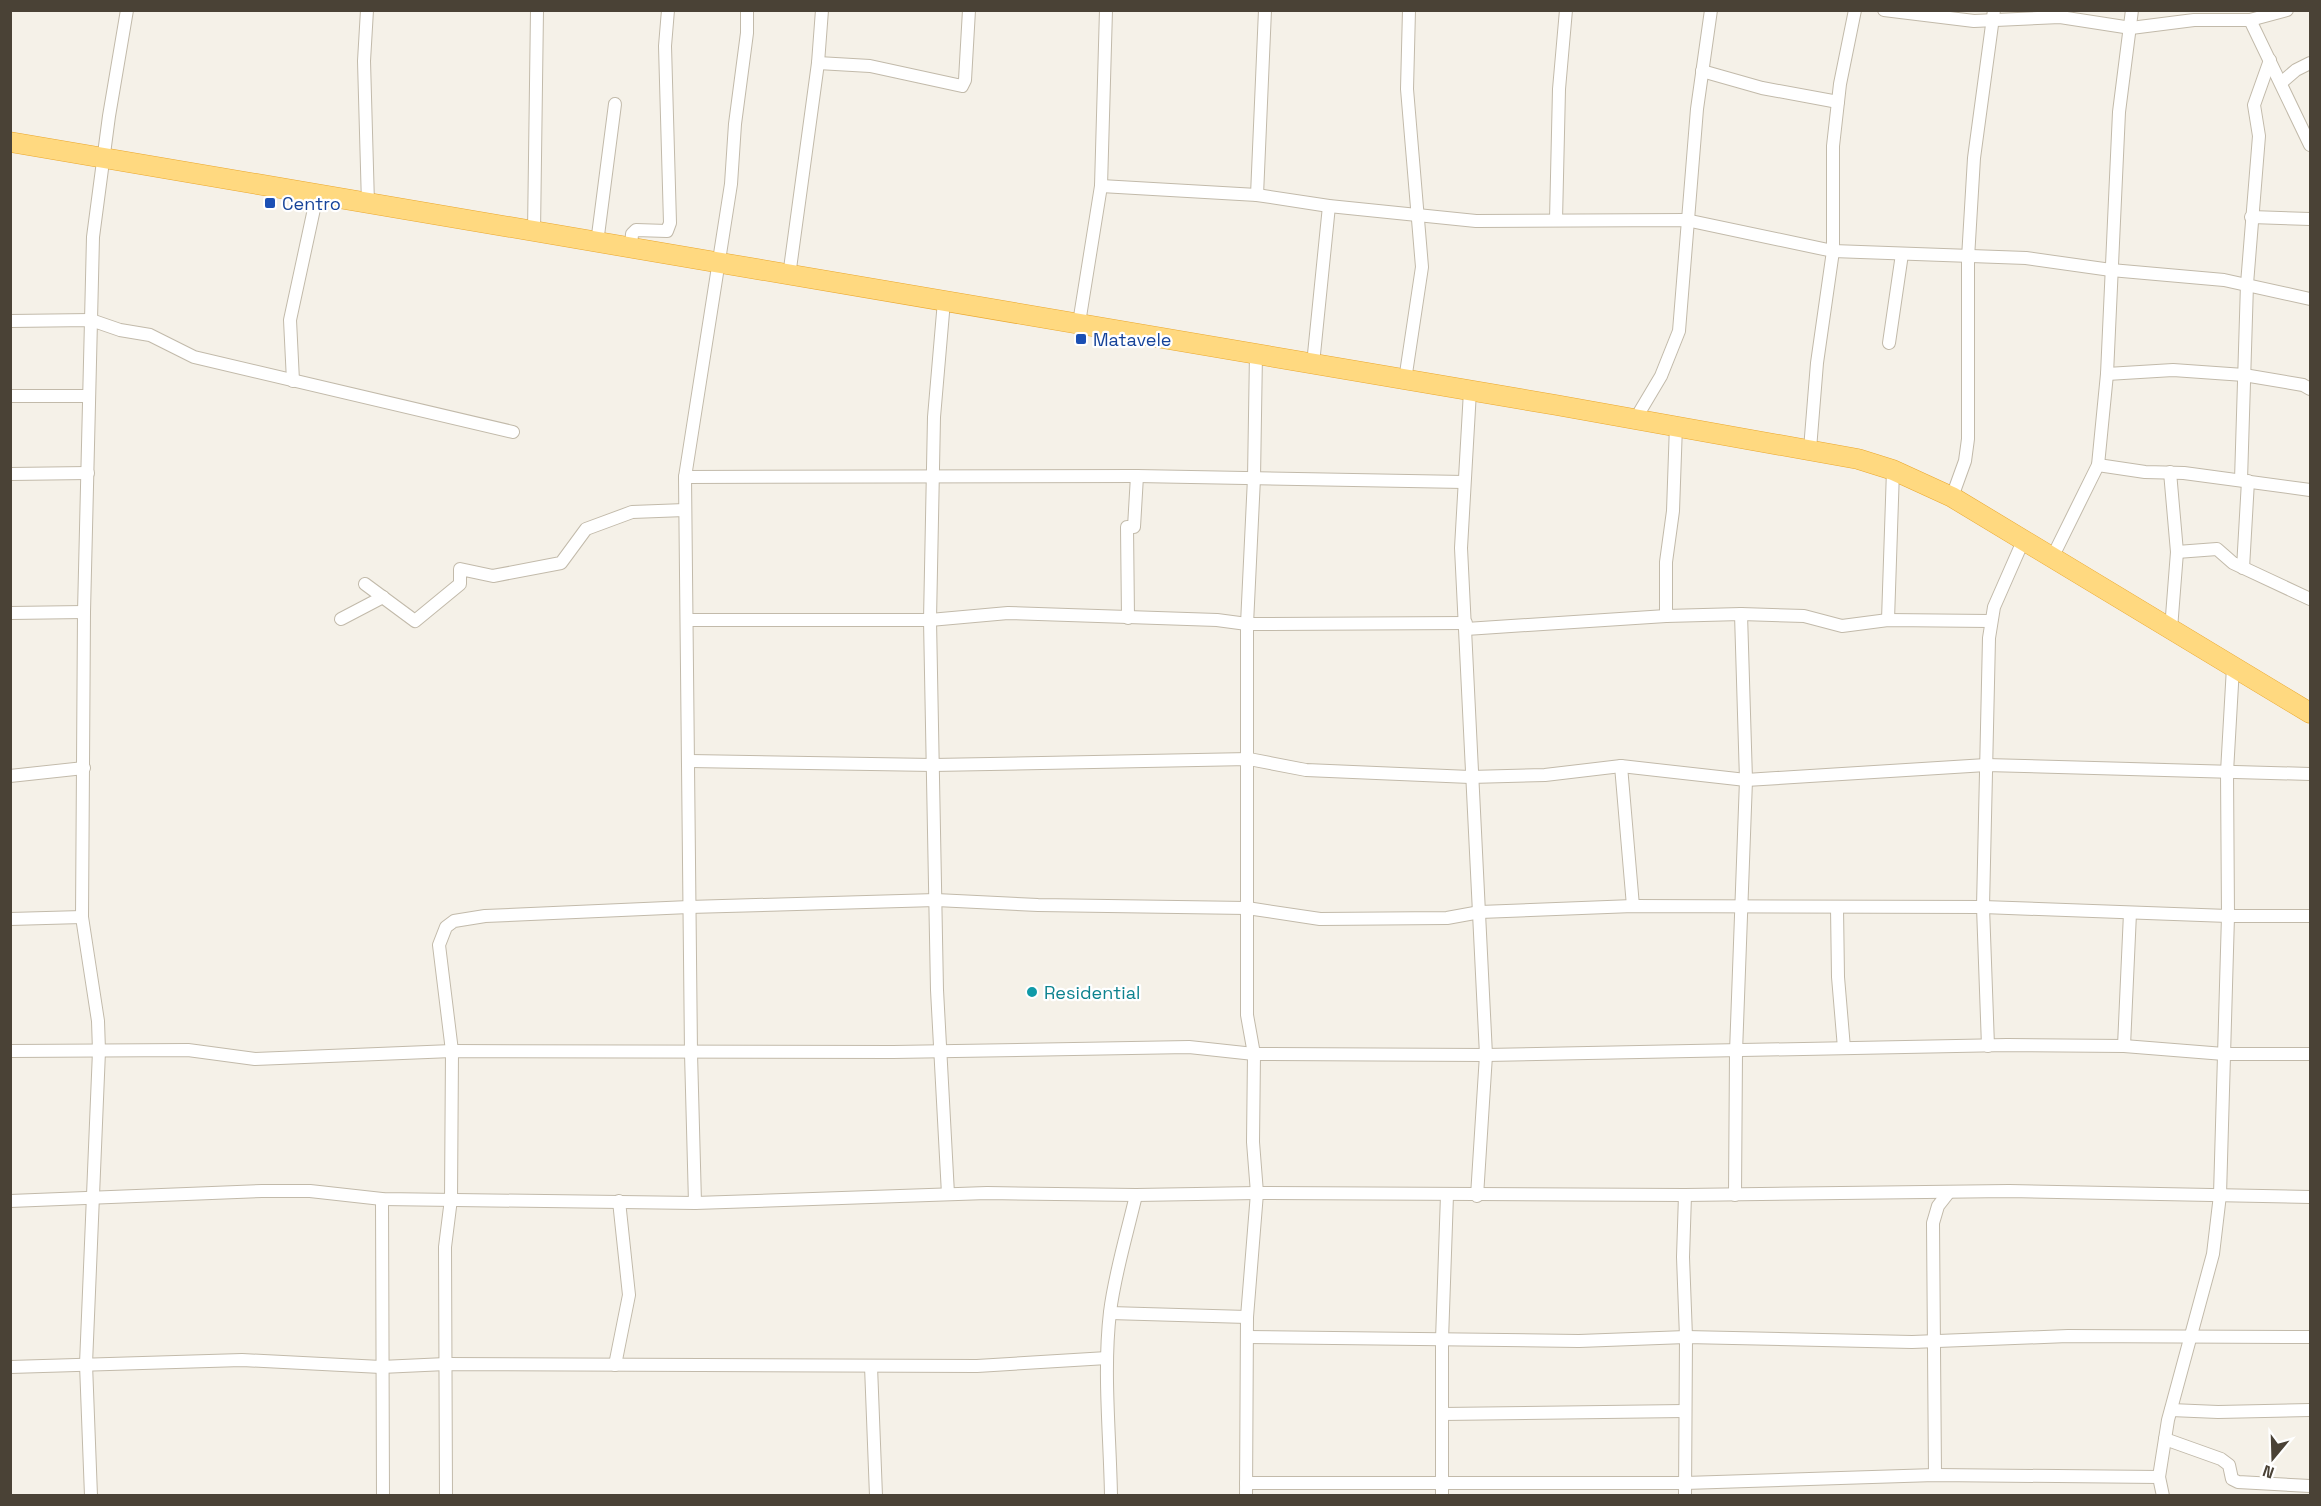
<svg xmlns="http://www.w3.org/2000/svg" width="2321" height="1506" viewBox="0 0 2321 1506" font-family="'Space Grotesk',sans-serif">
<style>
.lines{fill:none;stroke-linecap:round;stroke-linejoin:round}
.minor-casing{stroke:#c2baaa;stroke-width:14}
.trunk-casing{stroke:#eaa72d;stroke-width:21}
.minor{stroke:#fff;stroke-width:12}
.trunk{stroke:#ffd980;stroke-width:20}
.transit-dot{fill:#1a4fb4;stroke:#fff;stroke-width:2}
.culture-dot{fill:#0f9aa8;stroke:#fff;stroke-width:2}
.labels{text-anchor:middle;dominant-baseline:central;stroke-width:4.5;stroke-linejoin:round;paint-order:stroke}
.transit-label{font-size:18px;fill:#164399;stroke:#fff;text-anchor:start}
.culture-label{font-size:18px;fill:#0d838f;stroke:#fff;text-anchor:start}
</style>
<rect width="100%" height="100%" fill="#f5f1e8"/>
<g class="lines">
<defs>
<g id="minor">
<polyline points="367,10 364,61 368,204"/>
<polyline points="1884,10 1974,21 2060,17 2131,28 2194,20 2250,20 2287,10"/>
<polyline points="2250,20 2310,145"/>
<polyline points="818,63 870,66 962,86 965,80 969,10"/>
<polyline points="1702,71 1762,88 1838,102"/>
<polyline points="2282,82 2296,70 2310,63"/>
<polyline points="1101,186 1257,195 1329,206 1476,221 1686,220 1833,251 2026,258 2111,270 2224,280 2310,299"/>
<polyline points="1257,195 1265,10"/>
<polyline points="2251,217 2310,219"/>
<polyline points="1556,220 1559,89 1566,10"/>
<polyline points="534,232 537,10"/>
<polyline points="597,243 615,104"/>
<polyline points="631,247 632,234 636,230 667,231 670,223 665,46 668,10"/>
<polyline points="789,276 818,63 822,10"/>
<polyline points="944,301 934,417 930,620 937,990 948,1194"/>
<polyline points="10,321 91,320 120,330 150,335 194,357 513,432"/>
<polyline points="1079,323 1101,186 1106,10"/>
<polyline points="1889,343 1902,254"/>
<polyline points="1313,364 1329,206"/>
<polyline points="2107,374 2173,370 2244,375 2303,385 2310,389"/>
<polyline points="1405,380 1422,267 1407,89 1409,10"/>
<polyline points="293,381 290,320 317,195"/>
<polyline points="1470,391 1461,548 1486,1055 1477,1196"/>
<polyline points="10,396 89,396"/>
<polyline points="1636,418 1661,376 1679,331 1697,109 1711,10"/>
<polyline points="1810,449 1817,363 1833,251 1833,146 1840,84 1855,10"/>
<polyline points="2098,465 2145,472 2184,473 2310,490"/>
<polyline points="2170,472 2177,552 2171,629"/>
<polyline points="10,474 88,473"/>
<polyline points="685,477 1137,476 1464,482"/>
<polyline points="2241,480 2247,284 2259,136 2254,105 2270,60"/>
<polyline points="1952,497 1965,461 1968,439 1968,258 1974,158 1994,10"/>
<polyline points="2177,552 2217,549 2233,563 2310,599"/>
<polyline points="2052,558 2098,465 2107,374 2119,112 2132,10"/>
<polyline points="2243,568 2248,481"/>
<polyline points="365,584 415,621 460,584 460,569 493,576 561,563 586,529 632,512 685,510"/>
<polyline points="10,613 84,612"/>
<polyline points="1666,616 1666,562 1673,511 1676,425"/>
<polyline points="1128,618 1127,527 1134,527 1137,476"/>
<polyline points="341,619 383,597"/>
<polyline points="687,620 930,620 1008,613 1217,620 1247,624 1466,623"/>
<polyline points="1888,620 1893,470"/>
<polyline points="1466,629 1666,616 1741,614 1804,616 1842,626 1888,620 1990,621"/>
<polyline points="690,761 933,765 1249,759 1306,770 1470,777 1545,775 1621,766 1746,780 1986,765 2310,774"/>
<polyline points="1621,766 1633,906"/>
<polyline points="10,776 84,768"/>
<polyline points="1837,908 1838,977 1844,1048"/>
<polyline points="10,919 82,917"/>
<polyline points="1988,1046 1983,907 1989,638 1994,607 2023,541"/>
<polyline points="2124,1046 2130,913"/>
<polyline points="10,1051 188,1050 255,1059 452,1051 893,1052 1189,1047 1254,1054 1486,1055 2007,1045 2124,1046 2224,1054 2310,1054"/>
<polyline points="1685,1195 1683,1257 1686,1337 1685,1496"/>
<polyline points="1735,1195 1736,1052 1746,780 1741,614"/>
<polyline points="382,1199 383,1496"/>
<polyline points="10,1201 262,1191 310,1191 382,1199 695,1203 987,1193 1136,1195 1257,1193 1685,1195 2009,1191 2310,1197"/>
<polyline points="695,1203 691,1053 685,477 731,184 735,124 747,33 747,10"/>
<polyline points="1110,1313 1247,1317"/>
<polyline points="1247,1337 1579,1341 1686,1337 1912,1342 2068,1336 2310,1337"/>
<polyline points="615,1365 629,1295 619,1201"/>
<polyline points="871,1366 876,1496"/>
<polyline points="10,1367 242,1360 381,1367 446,1364 977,1366 1107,1358"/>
<polyline points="2171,1410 2218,1412 2310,1410"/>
<polyline points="1442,1414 1685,1411"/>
<polyline points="2165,1439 2221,1459 2229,1465 2232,1479 2238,1482 2310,1486"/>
<polyline points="1935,1475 1933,1223 1938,1206 1949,1192"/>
<polyline points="1246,1483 1685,1483 1935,1475 2159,1477"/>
<polyline points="91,1496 86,1364 99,1051 98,1021 82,917 84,612 93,237 109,116 127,10"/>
<polyline points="446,1496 445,1247 451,1199 452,1051 439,945 446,927 454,921 485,916 689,907 936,900 1038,905 1247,908 1320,919 1447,918 1480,912 1633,906 1983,907 2228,916 2310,916"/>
<path d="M 1111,1496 C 1110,1435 1103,1372 1110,1312 C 1115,1272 1127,1234 1136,1195"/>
<polyline points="1246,1496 1247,1317 1257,1193 1253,1142 1254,1054 1247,1015 1247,624 1254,478 1256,353"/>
<polyline points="1442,1496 1442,1340 1447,1195"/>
<polyline points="2163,1496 2159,1477 2168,1420 2213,1254 2220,1195 2228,916 2227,772 2233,667"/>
</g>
<polyline id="trunk" points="10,142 1556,405 1858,459 1893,470 1952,497 2310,713"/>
</defs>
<!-- minor casing -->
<use href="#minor" class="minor-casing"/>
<!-- trunk casing -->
<use href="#trunk" class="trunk-casing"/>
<!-- minor -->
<use href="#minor" class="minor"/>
<!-- trunk -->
<use href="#trunk" class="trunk"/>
</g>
<!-- markers -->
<g class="transit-dot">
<rect x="264" y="197" width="12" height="12" rx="3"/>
<rect x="1075" y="333" width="12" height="12" rx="3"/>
</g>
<circle class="culture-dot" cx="1032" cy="992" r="6"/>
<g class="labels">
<!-- transit labels -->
<g class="transit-label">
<text x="282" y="203">Centro</text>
<text x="1093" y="339">Matavele</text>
</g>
<!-- culture labels -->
<g class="culture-label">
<text x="1044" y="992">Residential</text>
</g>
</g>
<!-- border -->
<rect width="2321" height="1506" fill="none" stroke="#4a4236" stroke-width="24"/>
<!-- north arrow -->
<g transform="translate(2273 1458) rotate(199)" stroke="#ffffff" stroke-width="4.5" paint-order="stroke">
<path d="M0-4.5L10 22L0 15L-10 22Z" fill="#4a4236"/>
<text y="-9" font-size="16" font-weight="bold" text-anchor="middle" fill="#4a4236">N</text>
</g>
</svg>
